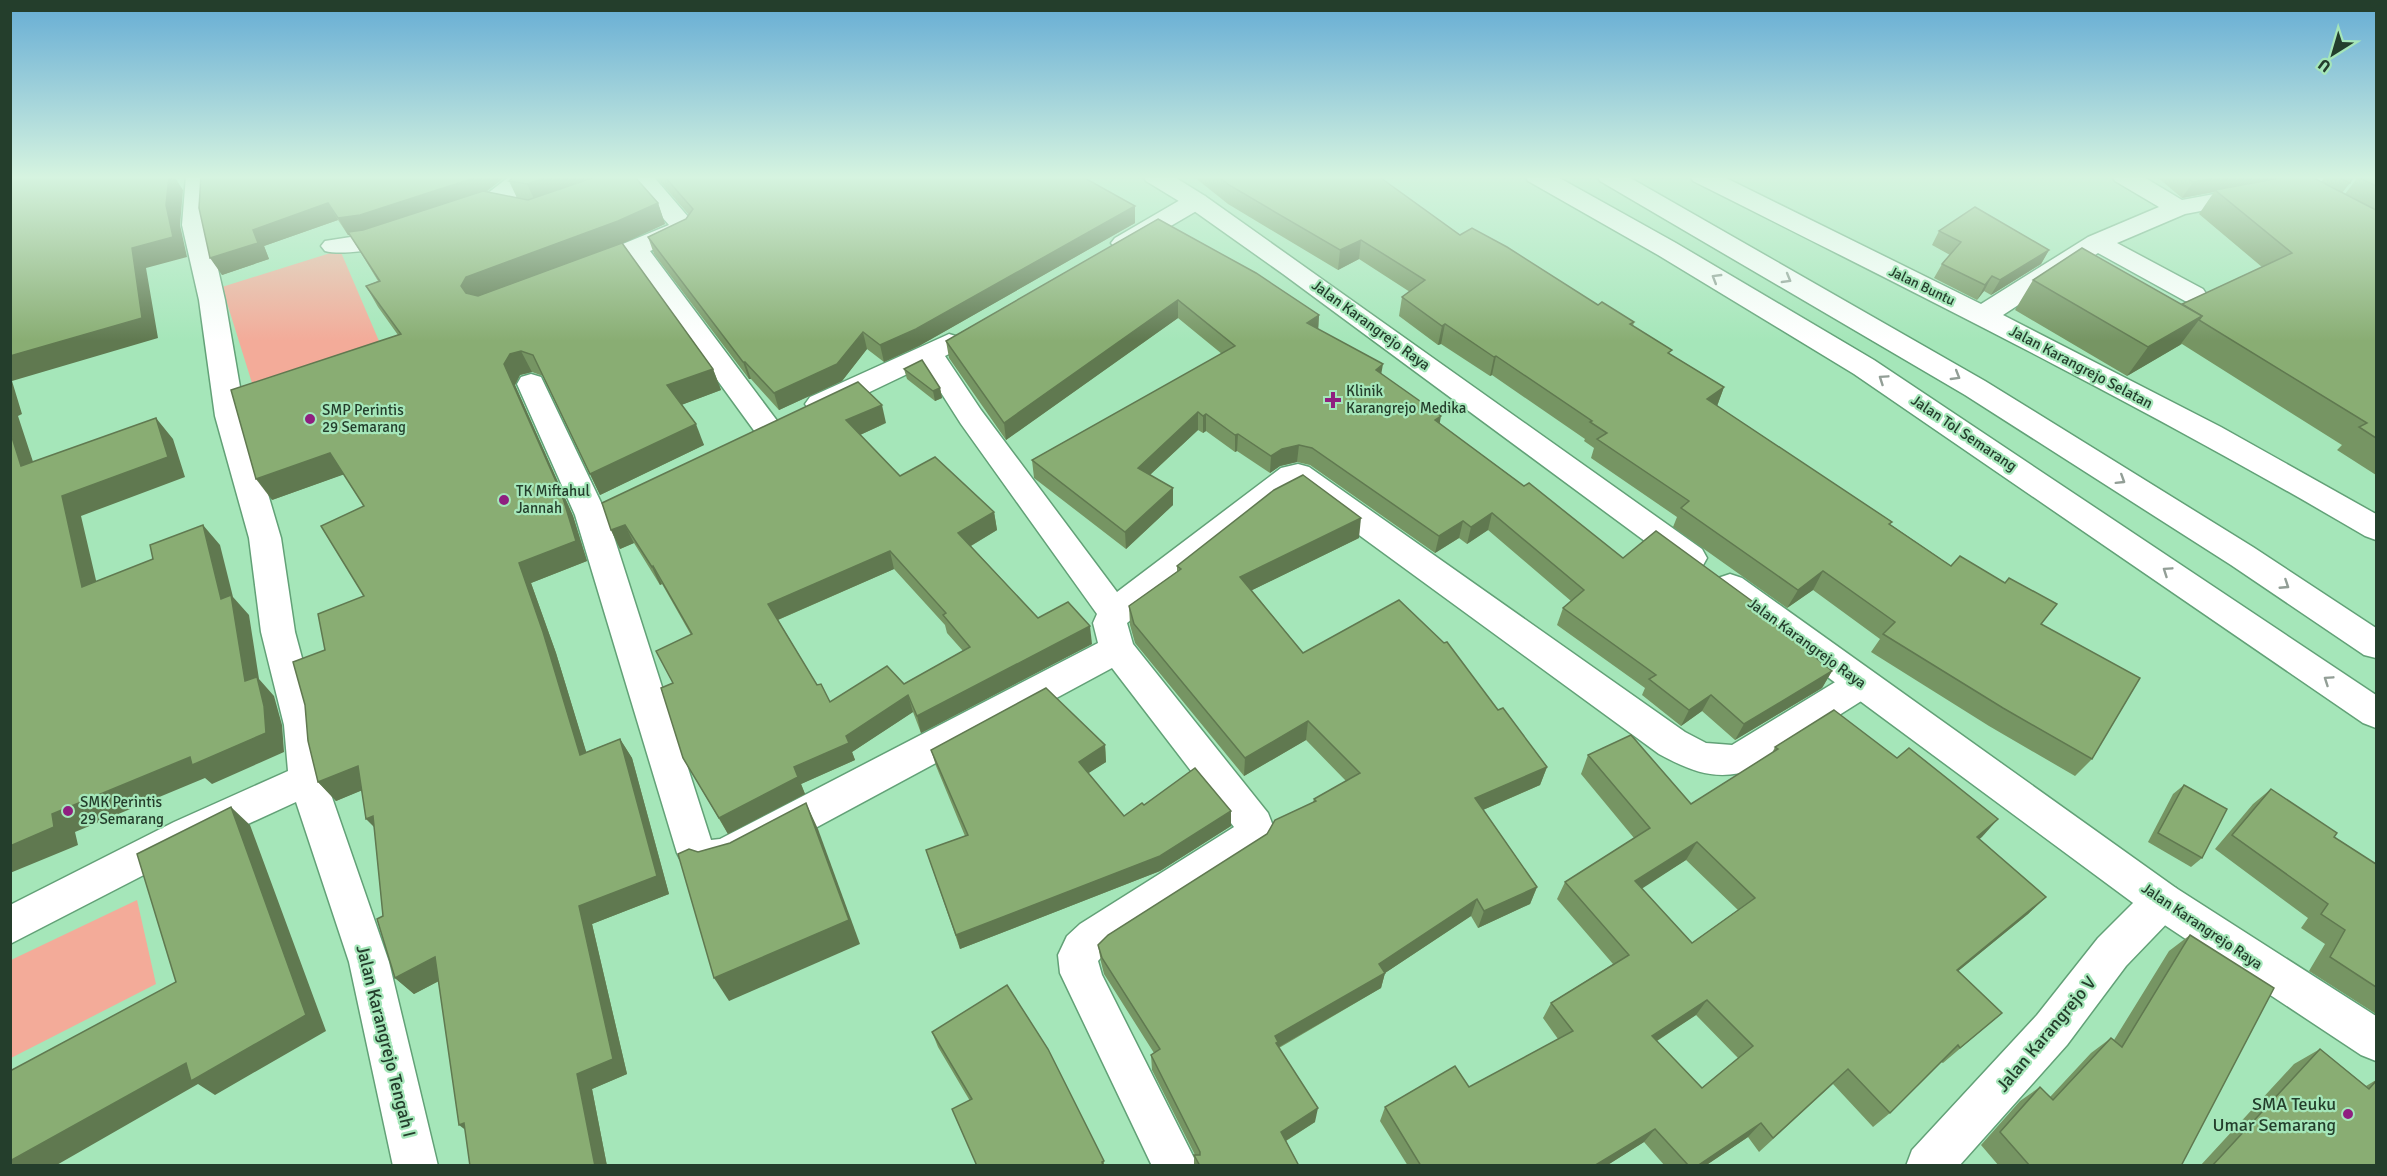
<svg xmlns="http://www.w3.org/2000/svg" width="2387" height="1176" viewBox="0 0 2387 1176" font-family="Signika,sans-serif">
<style>
.green{fill:#f3ab99}
.lines{fill:none;stroke-linecap:round;stroke-linejoin:round}
.minor-casing{stroke:#62a177;stroke-width:3}
.secondary-casing{stroke:#62a177;stroke-width:3}
.motorway-casing{stroke:#62a177;stroke-width:3}
.minor{fill:#fff;fill-rule:evenodd}
.secondary{fill:#fff;fill-rule:evenodd}
.motorway{fill:#fff;fill-rule:evenodd}
.wall{fill:#769563;fill-rule:evenodd}
.shaded-wall{fill:#607950}
.building{fill:#89ad73;stroke:#607950;stroke-width:1.5;fill-rule:evenodd}
.oneway{stroke:#929e96}
.poi-dot{fill:#8f1f80;stroke:#a5e6b9;stroke-width:2}
.labels{text-anchor:middle;dominant-baseline:central;stroke-width:4.5;stroke-linejoin:round;paint-order:stroke}
.far-street-label{font-size:14px;fill:#243e2c;stroke:#a5e6b9}
.street-label{font-size:15px;fill:#243e2c;stroke:#a5e6b9}
.poi-label{font-size:15px;fill:#243e2c;stroke:#a5e6b9;text-anchor:start}
.near-street-label{font-size:18px;fill:#243e2c;stroke:#a5e6b9}
.near-poi-label{font-size:18px;fill:#243e2c;stroke:#a5e6b9;text-anchor:end}
</style>
<rect width="100%" height="100%" fill="#a5e6b9"/>
<!-- green -->
<g class="green">
<polygon points="340,250 385,355 257,399 222,287"/>
<polygon points="137,900 156,984 11,1058 11,960"/>
</g>
<g class="lines">
<defs>
<g id="minor">
<polygon points="186,176 210,176 208,225 225,300 245,416 281,538 295,632 320,725 326,780 389,962 438,1166 393,1166 349,962 296,802 200,846 10,944 10,905 174,822 288,771 284,725 261,632 249,538 215,416 199,300 182,225"/>
<path d="M 510,176 L 538,176 C 524,197 476,225 451,218 L 447,213 L 451,208 L 483,197 Z"/>
<polygon points="627,176 653,176 696,226 691,234 650,251 778,422 783,429 778,436 768,439 758,436 630,260 597,274 588,276 579,274 575,268 579,262 669,225"/>
<path d="M 1690,176 L 1722,176 L 1981,304 L 2088,237 L 2159,207 L 2115,181 L 2112,176 L 2142,176 L 2182,200 L 2285,181 L 2296,176 L 2330,176 L 2327,181 L 2300,192 L 2185,214 L 2117,243 L 2203,289 L 2207,295 L 2203,301 L 2194,303 L 2185,301 L 2098,253 L 2003,315 L 2221,427 L 2376,514 L 2376,540 L 2365,536 C 2146,407 1920,295 1693,181 Z"/>
<polygon points="1196,194 1205,196 1208,201 1205,206 1133,248 1124,251 1115,248 1111,243 1115,238 1187,196"/>
<path d="M 397,225 L 406,228 L 410,233 C 399,249 343,256 325,251 L 321,246 L 325,241 L 370,234 Z"/>
<path d="M 949,334 L 959,337 L 963,343 L 959,349 L 945,356 L 981,410 L 1117,592 L 1281,468 L 1298,464 L 1309,467 L 1685,732 L 1706,743 L 1732,745 L 1850,673 L 1862,669 L 1874,673 L 1879,683 L 1874,693 L 1754,769 C 1718,782 1692,772 1659,754 L 1296,489 L 1127,623 L 1133,644 L 1268,813 L 1275,831 L 1264,850 L 1108,950 L 1098,961 L 1102,975 L 1198,1166 L 1152,1166 L 1060,973 L 1058,955 L 1067,936 L 1080,924 L 1234,827 L 1112,668 L 743,867 C 718,876 689,880 677,853 L 575,515 L 517,384 L 521,377 L 531,374 L 541,377 L 607,515 L 711,840 L 720,839 L 1098,643 L 1093,623 L 1097,614 L 961,424 L 924,366 L 830,411 L 820,414 L 810,411 L 805,404 L 810,397 Z"/>
<polygon points="2162,883 2176,888 2182,901 2176,914 2126,966 2067,1045 1959,1166 1906,1166 1912,1150 2037,1015 2098,938 2148,888"/>
</g>
<g id="secondary">
<polygon points="1143,176 1173,176 1205,196 1702,549 1707,558 1702,567 1691,570 1680,567 1283,274 1187,206 1146,181"/>
<polygon points="1730,574 1742,578 2176,888 2376,1016 2376,1061 2361,1055 2148,914 1718,596 1714,587 1718,578"/>
</g>
<g id="motorway">
<polygon points="1525,176 1556,176 1676,243 1874,360 2376,695 2376,728 2363,723 1854,374 1658,255 1528,181"/>
<polygon points="1597,176 1627,176 1985,381 2253,547 2376,628 2376,658 2364,655 2231,565 1965,395 1600,181"/>
</g>
</defs>
<!-- minor casing -->
<use href="#minor" class="minor-casing"/>
<!-- secondary casing -->
<use href="#secondary" class="secondary-casing"/>
<!-- motorway casing -->
<use href="#motorway" class="motorway-casing"/>
<!-- minor -->
<use href="#minor" class="minor"/>
<!-- secondary -->
<use href="#secondary" class="secondary"/>
<!-- motorway -->
<use href="#motorway" class="motorway"/>
</g>
<!-- wall -->
<g class="wall">
<polygon points="506,176 486,192 528,200 530,200 517,198 509,181 658,203 665,224 622,243 713,369 721,390 681,405 704,445 600,495 543,376 532,372 520,375 515,385 573,516 587,561 531,583 556,653 586,752 620,739 632,758 669,894 592,924 627,1074 592,1089 607,1166 470,1166 465,1130 439,981 414,994 395,978 383,916 374,826 362,790 336,801 318,782 325,650 364,596 364,506 344,474 272,500 398,335 378,307 366,286 378,281 350,235 348,235 338,220 264,246 269,259 222,275 199,208"/>
<polygon points="655,176 1081,176 1135,223 919,346 884,362 867,349 842,381 779,410 751,379 749,379 654,254 648,237 686,219 689,215"/>
<polygon points="1193,176 1378,176 1460,235 1598,305 1634,322 1633,326 1670,354 1724,387 1717,406 1892,522 1890,524 1951,566 2041,624 2092,759 2075,776 1989,726 1871,652 1880,639 1813,590 1787,608 1673,527 1677,517 1591,458 1594,448 1584,441 1585,439 1492,375 1490,376 1441,344 1438,345 1399,316 1402,297 1410,292 1359,259 1338,270 1228,204"/>
<polygon points="2156,176 2290,176 2321,182 2325,176 2353,176 2350,183 2342,193 2345,194 2358,177 2376,176 2376,475 2337,450 2342,445 2182,344 2180,345 2127,376 2015,310 2033,280 2182,304 2262,267 2199,214 2214,192 2182,198"/>
<polygon points="1158,219 1319,315 1318,329 1381,374 1440,424 1524,486 1623,558 1767,612 1765,616 1832,671 1822,688 1735,740 1702,711 1681,726 1642,695 1645,688 1557,625 1563,608 1571,601 1488,530 1467,544 1459,538 1435,553 1310,465 1297,462 1280,466 1270,473 1237,451 1235,452 1206,431 1203,433 1198,430 1150,475 1173,488 1173,505 1126,549 1034,478 1032,460 1222,354 1178,318 1006,440 949,358 946,341"/>
<polygon points="1939,231 2049,250 2041,264 1991,295 1984,291 1977,300 1934,278 1942,264 1950,255 1932,245"/>
<polygon points="904,369 940,388 942,398 935,401 907,379"/>
<path d="M 886,423 L 860,435 L 900,476 L 994,512 L 997,530 L 971,546 L 1038,618 L 1092,644 L 921,733 L 913,712 L 852,752 L 855,760 L 801,784 L 805,794 L 728,834 L 683,758 L 673,683 L 691,635 L 662,584 L 660,585 L 634,543 L 620,549 L 611,530 ZM 894,569 L 945,625 L 947,633 L 963,651 L 904,684 L 830,702 L 817,685 L 778,620 Z"/>
<polygon points="1359,538 1252,590 1303,653 1498,710 1547,767 1540,785 1483,810 1537,887 1530,904 1478,928 1471,916 1385,973 1381,988 1279,1048 1315,1122 1286,1141 1299,1166 1194,1166 1194,1155 1195,1155 1152,1070 1151,1055 1154,1053 1104,974 1101,962 1098,945 1267,834 1313,802 1314,799 1346,781 1306,740 1244,776 1135,643 1130,625 1129,606 1177,572 1177,566"/>
<polygon points="1105,745 1106,762 1088,773 1124,816 1144,805 1231,826 1160,871 960,949 926,850 965,836 936,766 931,750"/>
<path d="M 1775,747 L 1897,758 L 1998,819 L 1979,839 L 2046,897 L 2028,914 L 1958,971 L 2002,1013 L 1943,1063 L 1941,1062 L 1890,1113 L 1873,1127 L 1833,1084 L 1759,1152 L 1748,1137 L 1705,1166 L 1665,1166 L 1644,1142 L 1606,1166 L 1408,1166 L 1380,1121 L 1385,1107 L 1469,1087 L 1558,1039 L 1543,1018 L 1551,1003 L 1613,964 L 1557,899 L 1565,882 L 1634,838 L 1581,774 L 1588,755 L 1691,804 L 1772,753 ZM 1686,860 L 1738,910 L 1692,943 L 1641,888 ZM 1696,1015 L 1738,1058 L 1702,1088 L 1657,1041 Z"/>
<polygon points="2184,785 2202,858 2191,867 2148,842 2173,794"/>
<polygon points="2271,789 2334,837 2376,864 2376,1014 2309,971 2325,944 2301,928 2308,918 2215,849 2253,804"/>
<polygon points="2190,935 2181,1166 1999,1166 1981,1145 2020,1101 2040,1087 2050,1097 2091,1053 2111,1038 2114,1040 2169,951"/>
<polygon points="932,1032 1104,1161 1104,1166 976,1166 970,1101 938,1047"/>
<polygon points="2320,1049 2366,1086 2376,1080 2376,1166 2200,1166 2294,1064"/>
</g>
<!-- shaded-wall -->
<g class="shaded-wall">
<polygon points="169,176 174,176 183,190 180,225 187,257 146,268 158,338 12,381 22,414 18,416 41,486 21,466 10,431 10,356 132,248 166,205"/>
<polygon points="476,176 506,176 482,195 369,232 348,235 338,218"/>
<polygon points="549,176 604,176 535,201 527,184"/>
<polygon points="2223,176 2290,176 2215,190 2214,192 2182,198 2193,182"/>
<polygon points="328,203 338,220 264,246 269,259 222,275 210,258 253,230"/>
<polygon points="658,203 665,224 626,242 477,298 472,307 461,286 466,277"/>
<polygon points="1135,206 1135,223 919,346 884,362 880,345"/>
<polygon points="1361,240 1359,259 1338,270 1340,250"/>
<polygon points="2049,250 2041,264 1991,295 2000,280"/>
<polygon points="1992,276 1984,291 1977,300 1985,285"/>
<polygon points="1178,300 1178,318 1006,440 1004,423"/>
<polygon points="1319,315 1318,332 1307,323"/>
<polygon points="2202,316 2180,345 2127,376 2148,347"/>
<polygon points="1445,324 1441,344 1438,345 1442,326"/>
<polygon points="863,332 867,349 842,381 779,410 774,393"/>
<polygon points="521,351 532,372 520,375 515,385 573,516 587,561 531,583 556,653 593,774 580,755 519,563 504,364 510,354"/>
<polygon points="1496,356 1492,375 1490,376 1494,357"/>
<polygon points="743,362 745,362 751,379 749,379"/>
<polygon points="1383,364 1380,381 1376,370"/>
<polygon points="713,369 721,390 676,407 667,385"/>
<polygon points="1724,387 1717,406 1707,399"/>
<polygon points="940,388 942,398 935,401 933,391"/>
<polygon points="882,405 886,423 851,439 846,420"/>
<polygon points="1198,412 1198,430 1139,485 1138,468"/>
<polygon points="1206,414 1206,431 1203,433 1203,416"/>
<polygon points="1441,416 1438,433 1435,420"/>
<polygon points="156,418 173,439 185,477 81,516 102,606 82,587 62,496"/>
<polygon points="696,424 704,445 600,495 590,474"/>
<polygon points="1238,434 1237,451 1235,452 1235,435"/>
<polygon points="1299,445 1297,462 1280,466 1270,473 1271,456 1282,449"/>
<polygon points="330,453 345,474 272,500 256,479"/>
<polygon points="1173,488 1173,505 1126,549 1125,532"/>
<polygon points="994,512 997,530 962,551 958,533"/>
<polygon points="1492,513 1488,530 1467,544 1471,527"/>
<polygon points="1361,518 1359,538 1240,596 1240,577"/>
<polygon points="1463,521 1459,538 1435,553 1439,536"/>
<polygon points="203,525 220,545 233,597 249,615 259,679 274,696 282,725 284,752 212,784 205,778 75,832 78,845 10,873 10,846 52,814 190,757 245,681 221,599"/>
<polygon points="625,525 634,543 620,549 611,530"/>
<polygon points="890,551 894,569 775,621 768,604"/>
<polygon points="653,566 662,584 660,585 652,567"/>
<polygon points="1823,571 1813,590 1787,608 1798,590"/>
<polygon points="1090,626 1092,644 921,733 917,716"/>
<polygon points="1832,671 1822,688 1735,740 1744,724"/>
<polygon points="908,695 913,712 852,752 855,760 801,784 805,794 728,834 719,818 794,767 846,736"/>
<polygon points="1711,695 1702,711 1681,726 1689,710"/>
<polygon points="1308,721 1306,740 1244,776 1245,758"/>
<polygon points="620,739 632,758 669,894 592,924 627,1074 592,1089 607,1166 595,1166 577,1074 579,906"/>
<polygon points="1105,745 1106,762 1081,778 1079,762"/>
<polygon points="358,766 375,785 336,801 318,782"/>
<polygon points="1547,767 1540,785 1469,816 1475,798"/>
<polygon points="806,803 818,829 860,944 729,1001 714,978"/>
<polygon points="231,807 250,825 326,1031 215,1095 198,1084 55,1166 10,1166 10,1161 186,1063"/>
<polygon points="1231,811 1231,826 1160,871 960,949 956,935"/>
<polygon points="373,816 384,837 366,819"/>
<polygon points="1998,819 1982,837 1961,855 1977,837"/>
<polygon points="1697,842 1686,860 1626,899 1635,881"/>
<polygon points="1537,887 1530,904 1478,928 1484,911"/>
<polygon points="2046,897 2028,914 1940,986 1957,970"/>
<polygon points="1477,899 1471,916 1385,973 1381,988 1277,1048 1275,1036 1379,964"/>
<polygon points="435,957 452,974 414,994 395,978"/>
<polygon points="1707,1000 1696,1015 1641,1051 1652,1036"/>
<polygon points="1318,1108 1315,1122 1279,1145 1281,1132"/>
<polygon points="464,1123 477,1139 459,1125"/>
<polygon points="1761,1123 1748,1137 1705,1166 1697,1166"/>
<polygon points="1655,1129 1644,1142 1606,1166 1594,1166"/>
</g>
<!-- building -->
<g class="building">
<polygon points="10,176 169,176 166,205 173,237 132,248 142,318 10,356"/>
<polygon points="201,176 476,176 474,178 360,215 338,218 328,203 253,230 258,243 210,258 199,208"/>
<polygon points="515,176 549,176 527,184 509,181"/>
<polygon points="598,176 634,176 658,203 618,221 466,277 461,286 466,293 478,296 622,243 713,369 667,385 696,424 590,474 533,355 521,351 510,354 504,364 562,495 576,541 519,563 543,632 580,755 620,739 657,876 579,906 613,1059 577,1074 595,1166 470,1166 464,1123 459,1125 435,957 395,978 377,919 383,916 373,816 366,819 358,766 318,782 308,741 305,705 293,662 325,650 318,614 364,596 321,526 364,506 330,453 256,479 231,390 401,334 366,286 380,281 348,232 363,230 483,191 528,200"/>
<polygon points="664,176 1081,176 1135,206 916,329 880,345 863,332 837,364 774,393 745,362 743,362 648,237 686,219 693,209"/>
<polygon points="1218,176 1378,176 1460,235 1472,228 1507,247 1598,305 1602,302 1634,322 1630,324 1672,350 1668,353 1724,387 1707,399 1892,522 1889,524 1951,566 1960,556 2005,583 2009,578 2057,604 2041,624 2140,678 2092,759 2003,708 1883,634 1895,622 1823,571 1798,590 1681,508 1689,501 1597,439 1607,433 1590,422 1592,421 1496,356 1494,357 1445,324 1442,326 1402,297 1425,280 1361,240 1340,250 1229,185"/>
<polygon points="2186,176 2223,176 2193,182"/>
<polygon points="2291,176 2310,176 2376,210 2376,438 2359,427 2367,423 2199,320 2202,316 2182,304 2292,253 2215,190"/>
<polygon points="2336,176 2353,176 2350,183"/>
<polygon points="2360,176 2376,176 2376,186 2358,177"/>
<polygon points="1975,207 2049,250 2000,280 1992,276 1985,285 1942,264 1961,242 1939,231"/>
<polygon points="1158,219 1256,273 1319,315 1307,323 1383,364 1376,370 1441,416 1435,420 1524,486 1529,483 1623,558 1656,531 1767,612 1764,615 1832,671 1744,724 1711,695 1689,710 1649,679 1656,675 1563,608 1584,590 1492,513 1471,527 1463,521 1439,536 1312,448 1299,445 1282,449 1271,456 1238,434 1235,435 1206,414 1203,416 1198,412 1138,468 1173,488 1125,532 1032,460 1235,346 1178,300 1004,423 946,341"/>
<polygon points="2082,248 2202,316 2148,347 2033,280"/>
<polygon points="922,360 940,388 933,391 904,369"/>
<path d="M 858,382 L 882,405 L 846,420 L 900,476 L 935,457 L 994,512 L 958,533 L 1038,618 L 1068,602 L 1090,626 L 917,716 L 908,695 L 846,736 L 849,743 L 794,767 L 798,777 L 719,818 L 683,758 L 661,688 L 673,683 L 656,651 L 692,634 L 653,566 L 652,567 L 625,525 L 611,530 L 602,503 ZM 890,551 L 946,613 L 943,615 L 970,647 L 904,684 L 887,666 L 830,702 L 821,684 L 817,685 L 768,604 Z"/>
<polygon points="156,418 168,457 62,496 82,587 153,559 150,545 203,525 221,599 231,595 245,681 257,677 264,706 266,733 192,765 190,757 52,814 54,827 10,846 10,431 21,466"/>
<polygon points="1303,475 1361,518 1240,577 1303,653 1399,600 1444,643 1447,642 1498,710 1503,708 1547,767 1475,798 1537,887 1484,911 1477,899 1379,964 1385,973 1275,1036 1278,1042 1276,1043 1318,1108 1281,1132 1299,1166 1200,1166 1194,1155 1200,1155 1200,1152 1151,1055 1160,1049 1102,958 1098,945 1108,935 1267,834 1275,820 1316,801 1314,799 1360,773 1308,721 1245,758 1134,624 1129,606 1181,569 1177,566 1274,490"/>
<polygon points="1046,688 1105,745 1079,762 1124,816 1142,803 1144,805 1195,768 1231,811 1160,856 956,935 926,850 968,835 931,750"/>
<path d="M 1834,710 L 1897,758 L 1909,748 L 1998,819 L 1977,837 L 2046,897 L 1957,970 L 2002,1013 L 1960,1048 L 1958,1045 L 1890,1113 L 1848,1069 L 1773,1138 L 1761,1123 L 1697,1166 L 1689,1166 L 1655,1129 L 1594,1166 L 1421,1166 L 1385,1107 L 1455,1066 L 1469,1087 L 1573,1031 L 1551,1003 L 1629,955 L 1565,882 L 1650,828 L 1588,755 L 1631,735 L 1691,804 L 1778,749 L 1775,747 ZM 1697,842 L 1755,898 L 1692,943 L 1635,881 ZM 1707,1000 L 1753,1046 L 1702,1088 L 1652,1036 Z"/>
<polygon points="2184,785 2227,809 2202,858 2158,833"/>
<polygon points="2271,789 2337,833 2334,837 2376,864 2376,987 2330,957 2345,930 2321,914 2328,904 2232,835"/>
<polygon points="806,803 849,920 714,978 678,854 689,849 698,852 730,843"/>
<polygon points="231,807 306,1015 191,1081 186,1063 10,1161 10,1071 176,982 137,854"/>
<polygon points="2190,935 2274,988 2181,1166 2030,1166 2000,1132 2040,1087 2053,1100 2111,1038 2122,1047"/>
<polygon points="1007,985 1048,1049 1104,1161 1102,1162 1103,1166 977,1166 952,1109 972,1099 932,1032"/>
<polygon points="2320,1049 2369,1089 2376,1081 2376,1166 2212,1166"/>
</g>
<!-- one-way arrows -->
<defs><path id="oneway-chevron" d="M-2-3.5L2.5 0L-2 3.5" fill="none" stroke-width="1.6" stroke-linecap="round" stroke-linejoin="round" transform="scale(1.5)"/></defs>
<g class="oneway">
<use href="#oneway-chevron" transform="translate(1716 278) rotate(-149)"/>
<use href="#oneway-chevron" transform="translate(1787 279) rotate(30)"/>
<use href="#oneway-chevron" transform="translate(1956 376) rotate(31)"/>
<use href="#oneway-chevron" transform="translate(1883 379) rotate(-146)"/>
<use href="#oneway-chevron" transform="translate(2121 480) rotate(32)"/>
<use href="#oneway-chevron" transform="translate(2167 571) rotate(-146)"/>
<use href="#oneway-chevron" transform="translate(2285 585) rotate(33)"/>
<use href="#oneway-chevron" transform="translate(2328 680) rotate(-146)"/>
</g>
<!-- sky -->
<linearGradient id="sky" x2="0" y2="1"><stop stop-color="#65acd4"/><stop offset="0.52" stop-color="#d6f4e0"/><stop offset="1" stop-color="#d6f4e0" stop-opacity="0"/></linearGradient>
<rect width="2387" height="341" fill="url(#sky)"/>
<!-- markers -->
<g class="poi-dot">
<path d="M1330 391h6v6h6v6h-6v6h-6v-6h-6v-6h6z"/>
<circle cx="310" cy="419" r="6"/>
<circle cx="504" cy="500" r="6"/>
<circle cx="68" cy="811" r="6"/>
<circle cx="2348" cy="1114" r="6"/>
</g>
<g class="labels">
<!-- far-street labels -->
<g class="far-street-label">
<text transform="translate(1922 286) rotate(26)">Jalan Buntu</text>
</g>
<!-- street labels -->
<g class="street-label">
<text transform="translate(1371 325) rotate(36)">Jalan Karangrejo Raya</text>
<text transform="translate(2081 367) rotate(28)">Jalan Karangrejo Selatan</text>
<text transform="translate(1964 433) rotate(34)">Jalan Tol Semarang</text>
<text transform="translate(1807 643) rotate(36)">Jalan Karangrejo Raya</text>
<text transform="translate(2202 926) rotate(34)">Jalan Karangrejo Raya</text>
</g>
<!-- poi labels -->
<g class="poi-label">
<text x="1346" y="391">Klinik<tspan x="1346" dy="17">Karangrejo Medika</tspan></text>
<text x="322" y="410">SMP Perintis<tspan x="322" dy="17">29 Semarang</tspan></text>
<text x="516" y="491">TK Miftahul<tspan x="516" dy="17">Jannah</tspan></text>
<text x="80" y="802">SMK Perintis<tspan x="80" dy="17">29 Semarang</tspan></text>
</g>
<!-- near-street labels -->
<g class="near-street-label">
<text transform="translate(2046 1034) rotate(-50)">Jalan Karangrejo V</text>
<text transform="translate(386 1041) rotate(76)">Jalan Karangrejo Tengah I</text>
</g>
<!-- near-poi labels -->
<g class="near-poi-label">
<text x="2336" y="1104">SMA Teuku<tspan x="2336" dy="21">Umar Semarang</tspan></text>
</g>
</g>
<!-- border -->
<rect width="2387" height="1176" fill="none" stroke="#243e2c" stroke-width="24"/>
<!-- north arrow -->
<g transform="translate(2333 54) rotate(217)" stroke="#a5e6b9" stroke-width="4.5" paint-order="stroke">
<path d="M0-4.5L10 22L0 15L-10 22Z" fill="#243e2c"/>
<text y="-9" font-size="16" font-weight="bold" text-anchor="middle" fill="#243e2c">U</text>
</g>
</svg>
